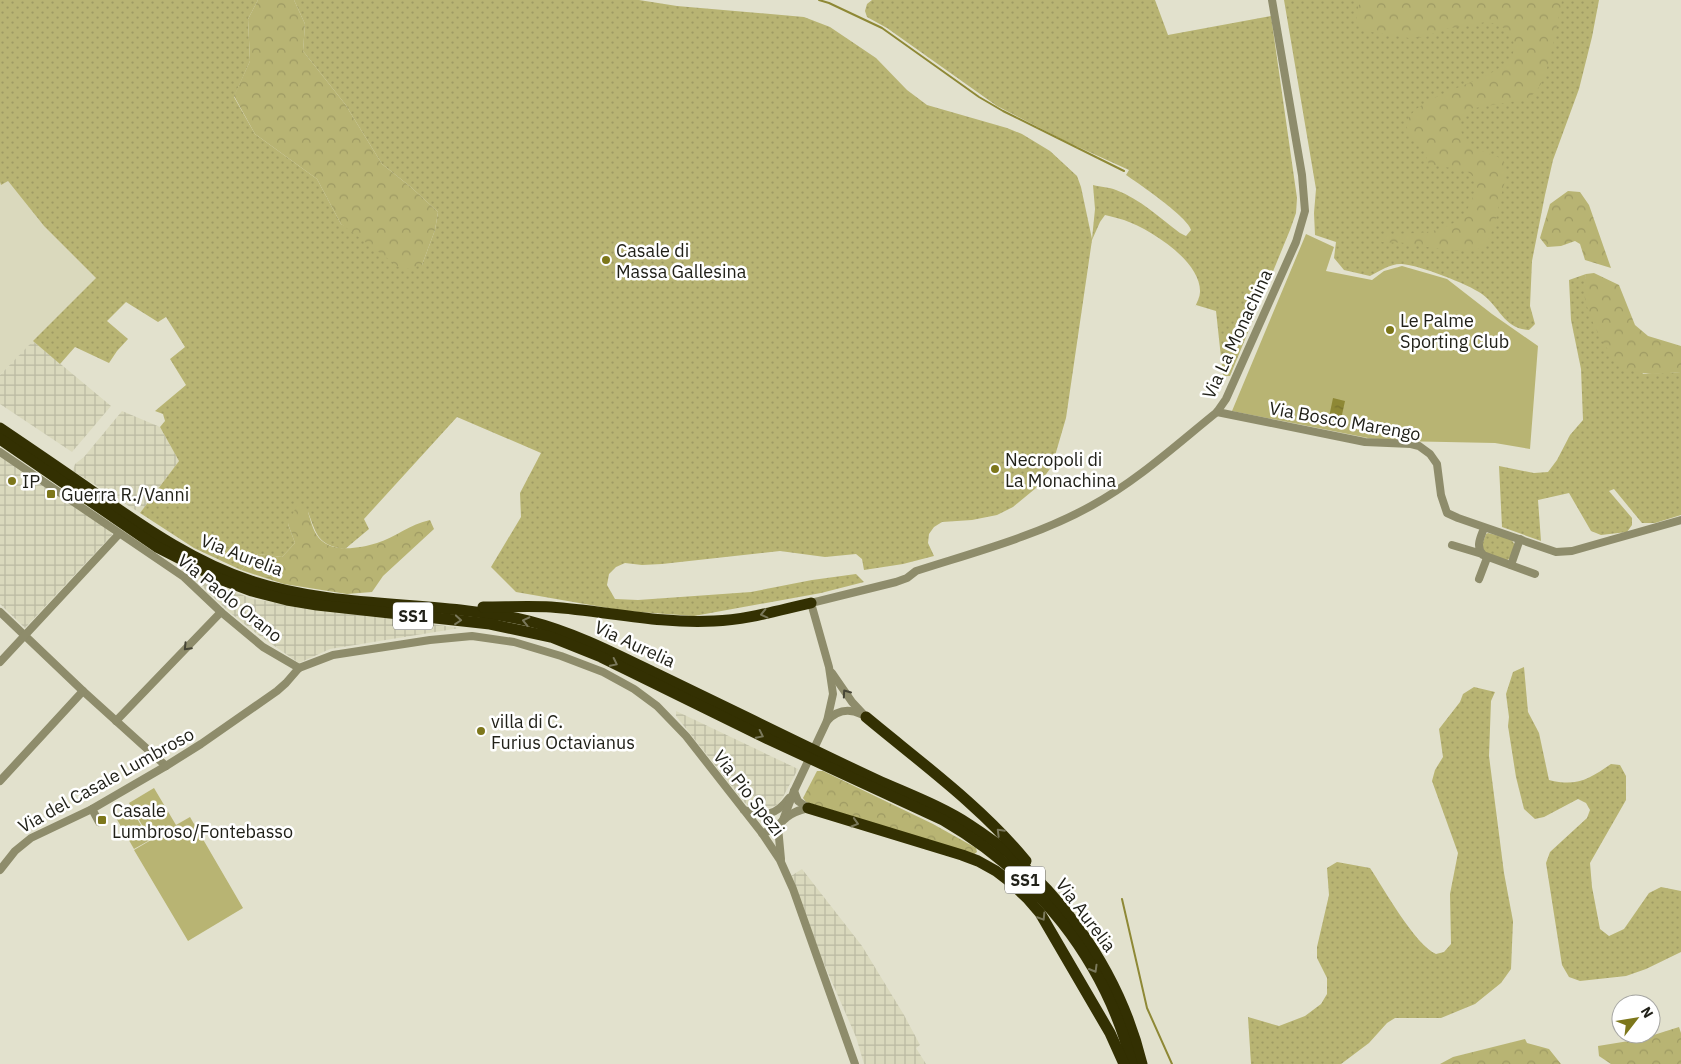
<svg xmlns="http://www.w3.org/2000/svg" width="1681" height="1064" viewBox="0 0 1681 1064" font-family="'IBM Plex Sans',sans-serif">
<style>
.built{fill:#dad9bd}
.industrial{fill:url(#industrial-grid)}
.grass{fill:url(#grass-dots)}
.forest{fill:url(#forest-crowns)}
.pitch{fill:#b8b473}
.water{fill:url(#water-ripples)}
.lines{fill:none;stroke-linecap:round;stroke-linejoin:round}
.stream{stroke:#8e8835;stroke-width:2}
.minor{stroke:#8e8c6b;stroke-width:8}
.highway{stroke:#333002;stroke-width:11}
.oneway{stroke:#7a785b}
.oneway2{stroke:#474636}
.poi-dot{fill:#7d771b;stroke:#fff;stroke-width:2}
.labels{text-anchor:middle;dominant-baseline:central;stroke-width:5;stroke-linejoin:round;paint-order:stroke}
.shield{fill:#fff;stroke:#64645e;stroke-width:1}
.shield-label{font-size:16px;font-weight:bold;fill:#212119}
.poi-label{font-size:18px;fill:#212119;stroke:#fff;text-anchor:start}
.street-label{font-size:18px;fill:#212119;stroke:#fff}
</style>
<defs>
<pattern id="industrial-grid" width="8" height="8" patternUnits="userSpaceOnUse" patternTransform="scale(1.25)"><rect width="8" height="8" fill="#dad9bd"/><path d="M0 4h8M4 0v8" fill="none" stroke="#bbbaa2"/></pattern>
<pattern id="grass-dots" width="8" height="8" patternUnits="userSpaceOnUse" patternTransform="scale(1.25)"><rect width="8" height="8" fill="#b8b473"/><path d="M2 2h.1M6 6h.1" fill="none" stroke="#9e9a63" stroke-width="1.8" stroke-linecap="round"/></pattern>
<pattern id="forest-crowns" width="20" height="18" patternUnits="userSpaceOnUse" patternTransform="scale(1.25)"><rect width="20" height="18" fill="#b8b473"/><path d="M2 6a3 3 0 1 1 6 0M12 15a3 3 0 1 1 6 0" fill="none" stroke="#9e9a63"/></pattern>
<pattern id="water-ripples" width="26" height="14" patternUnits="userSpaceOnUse" patternTransform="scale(1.25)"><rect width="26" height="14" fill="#8e8835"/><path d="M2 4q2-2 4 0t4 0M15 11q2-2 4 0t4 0" fill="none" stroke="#746f2c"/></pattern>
</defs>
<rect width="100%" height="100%" fill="#e2e1cd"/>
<!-- built -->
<polygon class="built" points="7,180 44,226 96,278 0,375 0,182 1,184"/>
<!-- industrial -->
<g class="industrial">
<polygon points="33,341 111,406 72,452 0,404 0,375"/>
<polygon points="122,411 160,427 179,461 140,513 73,471 75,464 84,457"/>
<polygon points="0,452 111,529 112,535 25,628 0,604"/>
<polygon points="185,570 252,599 460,628 330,649 299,663 257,634 228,611"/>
<polygon points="676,711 798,769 783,797 777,805 769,808 751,807 745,803 676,716"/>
<polygon points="802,869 862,946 904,1015 920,1045 916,1048 926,1064 864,1064 856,1037 821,957 791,876"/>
</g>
<!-- grass -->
<g class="grass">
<path d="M 0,0 L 258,0 L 248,19 L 250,61 L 234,97 L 255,134 L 317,179 L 341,224 L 422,265 L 435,230 L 438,212 L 412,188 L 382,164 L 345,104 L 303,51 L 305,24 L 294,0 L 639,0 L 677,6 L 804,17 L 830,27 L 876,58 L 907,90 L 927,105 L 1007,128 L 1022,134 L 1050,151 L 1077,176 L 1081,187 L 1092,239 L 1095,209 L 1093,185 C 1101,187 1109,187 1116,190 C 1140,199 1160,218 1180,233 L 1186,236 L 1191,230 C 1189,218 1138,183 1126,175 L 1129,170 L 1065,141 L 997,106 L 887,28 L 867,17 L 865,11 L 867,4 L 872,0 L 1155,0 L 1168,35 L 1271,16 L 1297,198 L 1296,213 L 1290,230 L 1230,376 L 1223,376 L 1216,311 L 1196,305 L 1195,307 C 1197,302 1200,297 1200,292 C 1201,261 1150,229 1124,220 C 1118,218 1112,217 1105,215 L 1100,222 L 1092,240 L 1066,418 L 1052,466 L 1036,488 L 1013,507 L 997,515 L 972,520 L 942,522 L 934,527 L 929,534 L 928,543 L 934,556 L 903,564 L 864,570 L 862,559 L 856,554 L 825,557 L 780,551 L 662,564 L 642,565 L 625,563 L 616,567 L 609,574 L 607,585 L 615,599 L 638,600 L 751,592 L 812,580 L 856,574 L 864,582 L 821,593 L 694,616 L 625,611 L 516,592 L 491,567 L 521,517 L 520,493 L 541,453 L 457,417 L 364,519 L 369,529 L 345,549 C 318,545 317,536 308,512 L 288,524 L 295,543 L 282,557 L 258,554 L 241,570 L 194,548 L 140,513 L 179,461 L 160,427 L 165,421 L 163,414 L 155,411 L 186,385 L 170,359 L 185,347 L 166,317 L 158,322 L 126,302 L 107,321 L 128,339 L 117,351 L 109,363 L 75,347 L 60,364 L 33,341 L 96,278 L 44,226 L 8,181 L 1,185 L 0,182 Z"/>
<path d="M 1284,0 L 1599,0 L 1592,37 L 1579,89 L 1553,160 L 1545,195 L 1532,261 L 1530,306 L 1535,324 L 1529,330 C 1504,329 1500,307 1482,294 C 1468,284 1419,265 1402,264 C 1392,263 1379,271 1370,276 L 1344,270 L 1334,258 L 1336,242 L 1315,235 L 1314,213 L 1316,189 Z"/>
<polygon points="1586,274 1584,292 1643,374 1681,372 1681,515 1655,523 1642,523 1614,489 1609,491 1632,518 1632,525 1627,532 1601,535 1591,531 1569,493 1538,500 1541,541 1502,527 1499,466 1534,473 1548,472 1557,460 1570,435 1583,420 1581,369 1571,320 1569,280"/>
<path d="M 1488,533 L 1511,539 L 1515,545 C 1513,551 1512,559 1505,561 L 1484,553 L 1482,545 L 1486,534 Z"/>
<path d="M 1524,667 L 1528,712 L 1539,733 L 1549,780 C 1577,787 1589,779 1611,764 L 1620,765 L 1626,776 L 1626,800 L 1590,863 L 1592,887 L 1600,929 L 1609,936 L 1624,929 L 1649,893 L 1661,887 L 1681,891 L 1681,952 L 1646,969 L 1626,976 L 1580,981 L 1569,977 L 1562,965 L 1546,863 L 1550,852 L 1587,818 L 1590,810 L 1586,803 L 1578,799 L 1544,817 L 1535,819 L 1524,809 L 1516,777 L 1508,726 L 1509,717 L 1506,694 L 1513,672 Z"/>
<path d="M 1474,687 L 1495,692 L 1491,701 L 1489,756 L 1504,873 L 1513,921 L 1511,969 L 1501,983 L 1475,1004 L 1441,1018 L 1395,1018 L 1387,1023 L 1369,1043 L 1341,1064 L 1251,1064 L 1248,1017 L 1279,1026 L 1305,1016 L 1321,1004 L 1327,994 L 1327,978 L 1317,958 L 1317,947 L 1329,895 L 1327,868 L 1337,862 L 1370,868 C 1384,889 1415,945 1436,954 L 1444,952 L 1451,944 L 1450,894 L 1458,853 L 1432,781 L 1435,770 L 1443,757 L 1439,729 L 1460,702 L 1463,694 Z"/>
</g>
<!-- forest -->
<g class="forest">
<polygon points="258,0 294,0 305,24 303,51 345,104 382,164 412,188 438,212 435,230 422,265 403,270 341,224 317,179 255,134 234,96 250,61 248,19"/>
<path d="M 1362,0 L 1562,0 L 1552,50 L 1544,79 L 1537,90 L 1528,99 L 1469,109 L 1462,116 L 1459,128 L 1469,146 L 1503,159 C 1510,176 1502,188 1499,204 C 1497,215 1492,240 1482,247 C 1467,256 1423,246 1406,243 C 1398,242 1390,243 1382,242 L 1379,239 C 1391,233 1405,234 1417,233 C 1453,231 1474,215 1476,179 L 1467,171 L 1429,164 C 1426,157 1424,149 1419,143 C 1416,140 1410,136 1408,133 C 1407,130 1407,128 1407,125 C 1409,94 1500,82 1512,55 C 1516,48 1513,40 1511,33 L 1497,24 L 1486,22 L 1440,30 L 1426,37 L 1409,38 L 1365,31 L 1359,24 L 1356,16 L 1359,5 Z"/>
<polygon points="1568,191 1580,192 1589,205 1611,268 1585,260 1580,244 1575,241 1561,246 1547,247 1540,238 1550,204"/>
<path d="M 1594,273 L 1619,285 L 1635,325 L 1648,336 L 1681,346 L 1681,372 C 1664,373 1643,377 1628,369 C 1607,358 1587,316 1584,293 C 1583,288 1585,280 1586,274 Z"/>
<path d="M 297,505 L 308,512 C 310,518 312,527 316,534 C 328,554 357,549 377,543 C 396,537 410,524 430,520 L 434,529 L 383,576 L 372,592 L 347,594 L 284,584 L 241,570 L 258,554 L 282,557 L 295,543 L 288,524 Z"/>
<polygon points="817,771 823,771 933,824 976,848 977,852 973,855 806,802 803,798"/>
<polygon points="1679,1027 1681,1033 1681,1064 1611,1064 1599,1056 1598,1046 1641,1039"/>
<polygon points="1525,1039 1527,1043 1549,1049 1561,1064 1440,1064 1453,1057"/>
</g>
<!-- pitch -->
<g class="pitch">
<polygon points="1306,234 1334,247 1326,271 1372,280 1384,271 1402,266 1447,279 1492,314 1538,346 1530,449 1495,443 1397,441 1368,438 1232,411"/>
<polygon points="154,788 176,825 190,817 243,908 188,941 134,850 151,840 129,803"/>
<polygon points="130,807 150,840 134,849 115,816"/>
</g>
<!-- water -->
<polygon class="water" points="1333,398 1345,401 1340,424 1328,422"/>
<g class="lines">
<!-- stream -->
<g class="stream">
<polyline points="819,0 829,3 882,28 979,97 1003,111 1124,171"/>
<polyline points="1122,899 1147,1008 1172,1064"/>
</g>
<!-- minor -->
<g class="minor">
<polyline points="1217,412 1365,442 1411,444 1419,446 1430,454 1437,464 1441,495 1447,513 1458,518 1556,552 1572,551 1681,520"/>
<polyline points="0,452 184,577 221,612 263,647 299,668"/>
<path d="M 1484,528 C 1481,537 1475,546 1483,555 L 1535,574"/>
<polyline points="1452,545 1482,554"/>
<polyline points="1511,565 1520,539"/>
<polyline points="1479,579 1487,558"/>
<polyline points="0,612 83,691 166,766"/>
<polyline points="0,662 119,534"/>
<polyline points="832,673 852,702 866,717"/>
<polyline points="116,721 221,612"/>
<path d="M 827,721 C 837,710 848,708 861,714"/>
<polyline points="0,781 83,691"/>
<polyline points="794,791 798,801 808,808"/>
<polyline points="92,809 99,822"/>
<path d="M 744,810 C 765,816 775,817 789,798"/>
<path d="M 783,820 L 794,791 L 827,721 L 833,694 L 829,667 L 811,603 L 896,582 L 907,578 L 916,571 C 975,552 1037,536 1091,506 C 1137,481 1176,445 1217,412 L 1226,399 L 1296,242 L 1305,211 L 1302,175 L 1272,0"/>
<polyline points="778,827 781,859"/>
<path d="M 762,833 C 774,831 777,825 786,818 C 792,812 800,810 808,808"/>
<polyline points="0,870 15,851 31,838 92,809 166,766 201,744 277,691 286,683 299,668 333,655 430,640 472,636 514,642 561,656 603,672 634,689 657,706 686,736 762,833 780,860 793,889 855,1064"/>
</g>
<!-- highway -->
<g class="highway">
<path d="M 0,428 C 34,451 68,474 102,498 C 148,530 196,563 251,581 C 341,610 438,600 529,621 C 573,632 614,653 655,673 C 686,688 717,703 748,718 C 791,739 834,760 877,780 C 908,794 941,806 970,825 C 1055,880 1118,966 1142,1064"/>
<path d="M 0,439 L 157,547 L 220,579 L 252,591 L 287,600 L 317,605 L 490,624 L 551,637 L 601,657 L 768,739 L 943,820 C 1036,874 1105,959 1132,1064"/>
<path d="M 483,607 C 506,607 529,606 551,607 C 606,611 659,624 714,621 C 747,620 779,610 811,603"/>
<path d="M 866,717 C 920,762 982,807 1026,861"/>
<polyline points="808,808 962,855 978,861 996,871 1009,881 1027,898 1040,913 1110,1033 1124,1064"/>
</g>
</g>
<!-- one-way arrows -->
<defs><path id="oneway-chevron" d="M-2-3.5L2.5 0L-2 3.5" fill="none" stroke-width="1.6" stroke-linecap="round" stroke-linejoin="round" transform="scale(1.25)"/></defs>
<g class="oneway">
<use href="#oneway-chevron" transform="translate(764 614) rotate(167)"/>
<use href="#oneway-chevron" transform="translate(458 620) rotate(5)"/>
<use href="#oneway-chevron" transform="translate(526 621) rotate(-167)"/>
<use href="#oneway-chevron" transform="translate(614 663) rotate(26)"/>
<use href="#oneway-chevron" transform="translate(760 735) rotate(26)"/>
<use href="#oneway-chevron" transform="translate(855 823) rotate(17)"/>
<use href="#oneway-chevron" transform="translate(1000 832) rotate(-135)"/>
<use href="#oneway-chevron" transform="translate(1042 917) rotate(58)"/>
<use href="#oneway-chevron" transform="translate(1094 969) rotate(60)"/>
</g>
<g class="oneway2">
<use href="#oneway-chevron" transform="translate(187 647) rotate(134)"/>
<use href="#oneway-chevron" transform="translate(846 693) rotate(-125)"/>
</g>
<!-- markers -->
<g class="poi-dot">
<circle cx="606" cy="260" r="5"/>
<circle cx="1390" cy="330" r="5"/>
<circle cx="995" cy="469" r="5"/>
<circle cx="12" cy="481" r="5"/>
<rect x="46" y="489" width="10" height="10" rx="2.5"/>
<circle cx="481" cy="731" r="5"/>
<rect x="97" y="815" width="10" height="10" rx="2.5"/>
</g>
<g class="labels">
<!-- shield labels -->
<g class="shield">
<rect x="393" y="602.5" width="40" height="27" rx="4"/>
<rect x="1005" y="866.5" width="40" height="27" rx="4"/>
</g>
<g class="shield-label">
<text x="413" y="616">SS1</text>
<text x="1025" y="880">SS1</text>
</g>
<!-- poi labels -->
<g class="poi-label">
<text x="616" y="250">Casale di<tspan x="616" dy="21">Massa Gallesina</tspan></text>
<text x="1400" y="320">Le Palme<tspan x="1400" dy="21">Sporting Club</tspan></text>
<text x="1005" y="459">Necropoli di<tspan x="1005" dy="21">La Monachina</tspan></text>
<text x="22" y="481">IP</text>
<text x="61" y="494">Guerra R./Vanni</text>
<text x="491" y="721">villa di C.<tspan x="491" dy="21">Furius Octavianus</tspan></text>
<text x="112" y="810">Casale<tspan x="112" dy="21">Lumbroso/Fontebasso</tspan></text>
</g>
<!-- street labels -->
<g class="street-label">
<text transform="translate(1237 334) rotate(-65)">Via La Monachina</text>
<text transform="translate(1345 421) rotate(10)">Via Bosco Marengo</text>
<text transform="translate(242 555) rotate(21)">Via Aurelia</text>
<text transform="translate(230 598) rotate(39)">Via Paolo Orano</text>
<text transform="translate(635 644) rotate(25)">Via Aurelia</text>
<text transform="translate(106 780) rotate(-29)">Via del Casale Lumbroso</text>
<text transform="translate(749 793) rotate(52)">Via Pio Spezi</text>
<text transform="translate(1086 915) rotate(53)">Via Aurelia</text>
</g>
</g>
<!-- north arrow -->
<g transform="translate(1636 1019) rotate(59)"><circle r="24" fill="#ffffff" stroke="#a6a6a3"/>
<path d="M0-4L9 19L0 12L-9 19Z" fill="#7d771b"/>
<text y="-8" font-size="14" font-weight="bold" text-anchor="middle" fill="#212119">N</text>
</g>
</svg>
